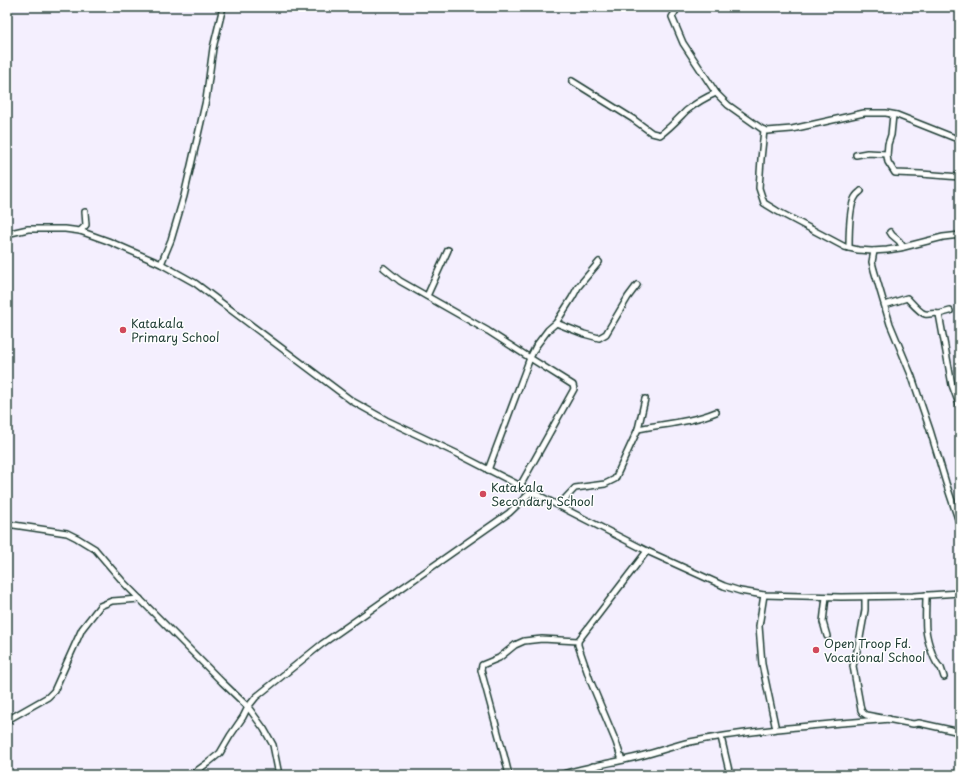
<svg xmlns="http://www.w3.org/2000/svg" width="967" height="782" viewBox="0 0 967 782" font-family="'Playpen Sans',sans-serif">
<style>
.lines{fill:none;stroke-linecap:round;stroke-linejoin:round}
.minor-casing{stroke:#1f3d34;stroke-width:8}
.minor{stroke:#fff;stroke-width:5}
.poi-dot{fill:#d1495b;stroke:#fff;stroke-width:1.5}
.labels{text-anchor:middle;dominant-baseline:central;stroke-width:3;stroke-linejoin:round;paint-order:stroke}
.poi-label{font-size:12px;fill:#1f3d34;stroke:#fff;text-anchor:start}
</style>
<rect width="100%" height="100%" fill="#f4effe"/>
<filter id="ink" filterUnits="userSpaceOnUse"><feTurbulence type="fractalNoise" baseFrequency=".025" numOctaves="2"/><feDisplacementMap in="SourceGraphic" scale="8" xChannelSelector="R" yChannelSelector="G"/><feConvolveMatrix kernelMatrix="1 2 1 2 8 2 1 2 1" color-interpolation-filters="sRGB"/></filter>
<g filter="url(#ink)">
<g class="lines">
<defs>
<g id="minor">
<polyline points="682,7 677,9 672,17 683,43 716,93 728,105 762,129 767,131 792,129 864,113 886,113 897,115 960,140"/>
<path d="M 572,81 L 633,119 L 652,133 L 660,135 C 670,128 678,119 686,111 C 696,103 704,98 716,93"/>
<polyline points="893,115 891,135 888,144 887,156 888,162 895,173 921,174 960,177"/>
<polyline points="764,130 761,159 759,188 764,203 777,211 845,247 858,250 872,251 887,250 900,248 943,237 960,235"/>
<polyline points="856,155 867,153 887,154"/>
<polyline points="80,231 86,225 85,212"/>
<polyline points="890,232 892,235 899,241 903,247"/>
<polyline points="7,234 15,232 28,229 65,229 80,231 108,241 161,264 195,283 352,401 386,420 458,454 647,551 724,586 740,591 764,595 841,597 913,596 960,593"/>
<path d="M 849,248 C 849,237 849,204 856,196 C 857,194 859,193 861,191"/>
<polyline points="874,251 872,262 874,270 890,324 912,377 930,430 946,483 960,525"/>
<polyline points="161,264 171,240 184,196 206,100 213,48 223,7"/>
<polyline points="384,268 400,281 488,331 530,358 573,385 574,389 520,486"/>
<polyline points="427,296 448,250"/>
<path d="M 885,305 L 907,298 C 911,302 920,313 925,314 C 930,315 934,312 939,314"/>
<polyline points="950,311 939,314 952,385 960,407"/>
<polyline points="556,323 584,334 599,338 606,334 628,297 637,285"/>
<path d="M 638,429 C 664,424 692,422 716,412"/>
<polyline points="488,470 530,358 536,346 548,330 556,323 572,298 578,287 599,262"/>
<polyline points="559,505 575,488 605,484 615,479 638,429 645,399"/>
<polyline points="7,524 67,533 77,538 95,549 124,583 222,682 248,707 243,717 230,736 220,753 209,762 191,775"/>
<polyline points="764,595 759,626 762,664 775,725"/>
<path d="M 926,595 C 926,607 925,619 926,630 C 927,639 934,664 941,668 L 944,677"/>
<polyline points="826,597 823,622 827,636"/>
<polyline points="865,597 865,610 859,643 853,666 861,710 863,713 866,715 913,724 919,723 960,732"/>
<polyline points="7,722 11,718 48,697 54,691 82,629 100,606 112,601 140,599"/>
<polyline points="721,737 730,775"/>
<polyline points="622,760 616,742 590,680 578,645 578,641 647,551"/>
<polyline points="593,766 596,775"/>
<polyline points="279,775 273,745 264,729 248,707 256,697 322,644 509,513 531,492"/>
<polyline points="509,775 504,755 481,670 482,665 499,658 515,645 524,641 542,639 578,641"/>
<path d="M 560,775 C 582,768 605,764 628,759 C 649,755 669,747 690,742 C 755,729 823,725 889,719"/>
</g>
</defs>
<!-- minor casing -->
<use href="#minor" class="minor-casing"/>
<!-- minor -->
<use href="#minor" class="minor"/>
</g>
</g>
<!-- markers -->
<g class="poi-dot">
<circle cx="123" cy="330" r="4"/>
<circle cx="483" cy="494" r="4"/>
<circle cx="816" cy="650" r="4"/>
</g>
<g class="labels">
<!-- poi labels -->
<g class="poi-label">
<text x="131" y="323">Katakala<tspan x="131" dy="14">Primary School</tspan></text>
<text x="491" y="487">Katakala<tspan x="491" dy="14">Secondary School</tspan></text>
<text x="824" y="643">Open Troop Fd.<tspan x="824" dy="14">Vocational School</tspan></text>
</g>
</g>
<!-- margin -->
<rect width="967" height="782" fill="none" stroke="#fff" stroke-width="24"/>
<rect x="12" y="12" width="943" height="758" fill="none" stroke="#1f3d34" stroke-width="1.5" filter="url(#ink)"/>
</svg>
